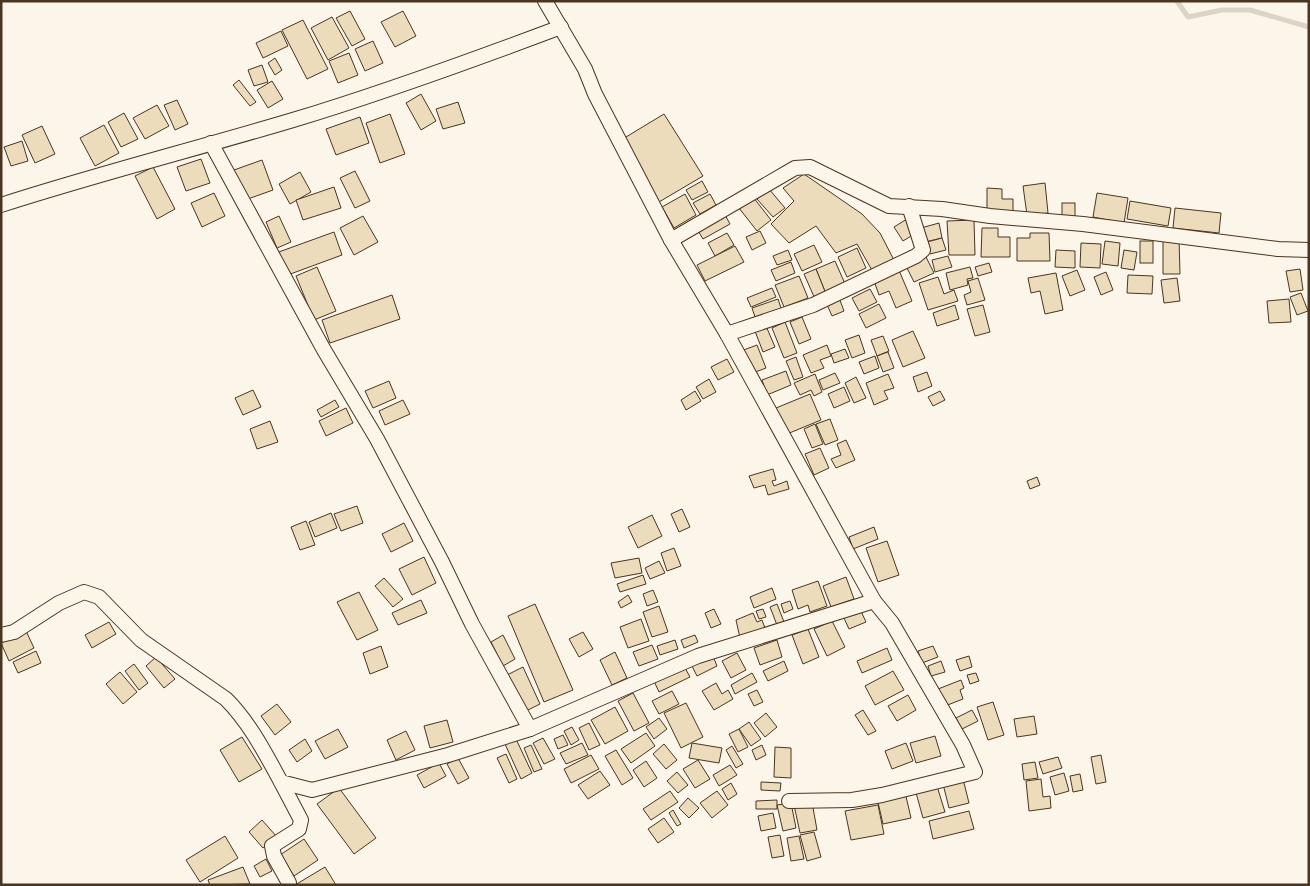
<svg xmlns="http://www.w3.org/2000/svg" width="1310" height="886" viewBox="0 0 1310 886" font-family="'Source Serif 4',serif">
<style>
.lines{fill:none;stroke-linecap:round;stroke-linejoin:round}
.stream{stroke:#dcd4c6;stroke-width:5}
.building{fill:#ecdcbc;stroke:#4a3520}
.minor-casing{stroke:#4a3520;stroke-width:16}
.minor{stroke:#fbf6e9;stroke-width:14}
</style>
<rect width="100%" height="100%" fill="#fbf6e9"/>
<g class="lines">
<!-- stream -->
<polyline class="stream" points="1177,1 1188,17 1222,10 1250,10 1309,27"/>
</g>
<!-- building -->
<g class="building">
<polygon points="350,11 365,39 352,46 336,18"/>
<polygon points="403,11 416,36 395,47 381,22"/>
<polygon points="332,17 349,48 328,60 311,28"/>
<polygon points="303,20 328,69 307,79 282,30"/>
<polygon points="281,31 288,46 263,58 256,43"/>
<polygon points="373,41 383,63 365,71 355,49"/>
<polygon points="349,53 358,75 338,83 329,61"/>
<polygon points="275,58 282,70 275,75 268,63"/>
<polygon points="262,65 268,82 254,86 248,70"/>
<polygon points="239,80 256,102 250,106 233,85"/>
<polygon points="272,81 283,99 268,108 257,90"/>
<polygon points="421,94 436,121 421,130 406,103"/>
<polygon points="177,100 188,124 175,130 164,105"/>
<polygon points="458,102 465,123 443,129 436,109"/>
<polygon points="157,105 169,126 145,139 133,118"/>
<polygon points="124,113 138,139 121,147 108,122"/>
<polygon points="390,114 405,154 380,163 366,123"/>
<polygon points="664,114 703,176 659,202 621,140"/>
<polygon points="360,117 369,143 336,155 326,129"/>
<polygon points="104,125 119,153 95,166 80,138"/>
<polygon points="42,126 55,154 35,163 22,135"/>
<polygon points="22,141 28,161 11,166 4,147"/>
<polygon points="201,159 210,183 186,191 177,167"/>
<polygon points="262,160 273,190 245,200 234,170"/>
<polygon points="153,167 175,209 157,219 135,176"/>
<polygon points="355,171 370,201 355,208 340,178"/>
<polygon points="300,172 311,192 290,204 279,184"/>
<polygon points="804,174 862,214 880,233 895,262 873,272 857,244 836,253 816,226 789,243 771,224 794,201 783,188"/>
<polygon points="702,181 708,192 692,200 686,190"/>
<polygon points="1045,183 1048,213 1027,215 1023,186"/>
<polygon points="334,187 341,208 303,220 296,200"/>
<polygon points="987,188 1002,189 1002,199 1013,199 1013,211 987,210"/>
<polygon points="769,189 785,208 773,217 757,199"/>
<polygon points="214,193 225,216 202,227 191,203"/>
<polygon points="1097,193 1128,198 1124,223 1093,217"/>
<polygon points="685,194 696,215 674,228 662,207"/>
<polygon points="710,194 716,205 700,214 693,203"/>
<polygon points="753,197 771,220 757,231 739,208"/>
<polygon points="1130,201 1171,208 1168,226 1127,219"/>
<rect x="1062" y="203" width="13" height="16"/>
<polygon points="1175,208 1221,213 1219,233 1173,228"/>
<polygon points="724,213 730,224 703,239 697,229"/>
<polygon points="279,216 291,242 277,248 266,222"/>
<polygon points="363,216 378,242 354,255 340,228"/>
<polygon points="907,219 916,233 903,241 894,227"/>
<polygon points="974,220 975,255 949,255 947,221"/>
<polygon points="939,223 942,238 925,242 921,228"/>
<polygon points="982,228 998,228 998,237 1010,237 1010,257 981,257"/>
<polygon points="760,231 766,243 752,250 746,237"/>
<polygon points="334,232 342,255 285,276 276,253"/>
<polygon points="727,233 734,245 715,256 708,243"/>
<polygon points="1030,233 1049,233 1050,261 1017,261 1017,238 1030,238"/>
<polygon points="942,238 946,250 930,254 927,242"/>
<polygon points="1163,238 1179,238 1180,274 1163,274"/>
<polygon points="1105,241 1120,243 1118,266 1102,264"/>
<rect x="1140" y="241" width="13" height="22"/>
<polygon points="1081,243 1101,244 1100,268 1080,267"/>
<polygon points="814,245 822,262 802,271 794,254"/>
<polygon points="735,246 744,262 705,281 697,265"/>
<polygon points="857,248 866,268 847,277 838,257"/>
<polygon points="788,250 792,260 777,265 773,256"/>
<polygon points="1056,250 1075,251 1075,268 1055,267"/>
<polygon points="1124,250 1137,252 1134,270 1121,268"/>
<polygon points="948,256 952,267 935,272 932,260"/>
<polygon points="926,257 934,273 914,282 906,266"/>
<polygon points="835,261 846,286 826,294 816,269"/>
<polygon points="791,262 795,273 776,281 771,270"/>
<polygon points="989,263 992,272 978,276 975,267"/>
<polygon points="317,267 336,311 314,320 296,276"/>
<polygon points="970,267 973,278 967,279 968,285 950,290 946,273"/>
<polygon points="898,268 912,301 896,308 889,291 879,295 873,278"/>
<polygon points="816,269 826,294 815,299 804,274"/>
<polygon points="1300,269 1303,290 1290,292 1286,271"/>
<polygon points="1077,270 1085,290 1070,296 1062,276"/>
<polygon points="1106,272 1113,290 1101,295 1094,277"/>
<polygon points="1056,273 1063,310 1045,314 1040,291 1031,293 1028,278"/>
<polygon points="1128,275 1153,276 1152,294 1127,293"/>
<polygon points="799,276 808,298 784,307 775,285"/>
<polygon points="938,277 944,294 954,290 958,301 928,310 919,283"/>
<polygon points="978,278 985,300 967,305 964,295 971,292 968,281"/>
<polygon points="1177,278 1180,301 1164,303 1161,280"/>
<polygon points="772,288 776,297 751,307 747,298"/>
<polygon points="870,289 877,302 859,311 852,298"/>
<polygon points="1301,293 1308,311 1297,315 1290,297"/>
<polygon points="392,295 400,319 330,343 322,320"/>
<polygon points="838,295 844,311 832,316 825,300"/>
<polygon points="778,299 782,311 756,320 752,308"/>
<polygon points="1289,299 1291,322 1269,323 1267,301"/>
<polygon points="879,304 886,318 866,328 859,314"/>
<polygon points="955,305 959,319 937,326 933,313"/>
<polygon points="983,305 990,332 975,336 967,309"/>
<polygon points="802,317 811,339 799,344 790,322"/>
<polygon points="785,322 797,353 784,358 772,328"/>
<polygon points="766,326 775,347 763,352 755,331"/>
<polygon points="913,331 925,358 903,367 892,340"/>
<polygon points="859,335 865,353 852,358 845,340"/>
<polygon points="883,336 889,351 877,356 871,340"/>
<polygon points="757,345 766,368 750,374 741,351"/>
<polygon points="827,345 831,356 820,360 824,368 811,373 803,355"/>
<polygon points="845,349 849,358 834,363 831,354"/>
<polygon points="888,352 894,368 883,372 877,356"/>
<polygon points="875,356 879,368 864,374 859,362"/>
<polygon points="796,357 803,377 794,380 786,361"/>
<polygon points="727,359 734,372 718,380 711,367"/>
<polygon points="786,371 791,385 767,395 762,380"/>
<polygon points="927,372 932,386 918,392 913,377"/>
<polygon points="835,373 840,383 823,390 819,380"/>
<polygon points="815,374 822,392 814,396 811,390 800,395 794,383"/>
<polygon points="888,374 894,388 884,391 888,399 874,405 866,383"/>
<polygon points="856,377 866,398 854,403 845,383"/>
<polygon points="709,379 716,392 703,399 696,387"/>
<polygon points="389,381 396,398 373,408 365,391"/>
<polygon points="844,387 850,401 834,408 828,394"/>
<polygon points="253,390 261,407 243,415 235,398"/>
<polygon points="695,391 701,401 686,410 681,400"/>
<polygon points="940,391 945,400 933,406 928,397"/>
<polygon points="810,394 821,420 787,434 776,408"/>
<polygon points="335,400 339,407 321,417 317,410"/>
<polygon points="403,400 410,414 385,425 379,411"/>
<polygon points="346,408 353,423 326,436 319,421"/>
<polygon points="830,419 838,440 825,445 816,424"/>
<polygon points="270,421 278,442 257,449 250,429"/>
<polygon points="815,424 823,444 812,448 804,429"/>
<polygon points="846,440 855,460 836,468 831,459 841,455 837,444"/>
<polygon points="820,448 829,468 814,475 805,454"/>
<polygon points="773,469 776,480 772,481 774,486 787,481 789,489 768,495 765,485 754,488 749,476"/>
<polygon points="1037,477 1040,485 1030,489 1027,481"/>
<polygon points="357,506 363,523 341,531 334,514"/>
<polygon points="682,509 690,527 679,532 671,514"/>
<polygon points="331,513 337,528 315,537 309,522"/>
<polygon points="652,515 662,536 638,548 628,527"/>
<polygon points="306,521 315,545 300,550 291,527"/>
<polygon points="404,523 413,541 391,552 382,534"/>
<polygon points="874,527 878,539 853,549 849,537"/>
<polygon points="887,541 899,575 878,582 866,548"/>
<polygon points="674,548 681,566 667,571 661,553"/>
<polygon points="424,557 436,583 412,595 399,569"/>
<polygon points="639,558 642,573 615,578 611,563"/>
<polygon points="659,561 665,573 650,579 645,568"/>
<polygon points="643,575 646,584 620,592 617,584"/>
<polygon points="846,577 854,599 831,607 823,586"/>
<polygon points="384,578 403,599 393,607 375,586"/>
<polygon points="818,581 827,606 810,612 808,605 798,609 792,590"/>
<polygon points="772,588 776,599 754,608 750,597"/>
<polygon points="653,590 658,602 647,606 643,594"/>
<polygon points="359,592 378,630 357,640 337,602"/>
<polygon points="628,595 632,602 621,608 618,602"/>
<polygon points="421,600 427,613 398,625 392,613"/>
<polygon points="790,601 793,609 784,613 781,604"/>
<polygon points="535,604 573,690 544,702 508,616"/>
<polygon points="777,604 784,622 777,625 770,607"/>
<polygon points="659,606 668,632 652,637 643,612"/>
<polygon points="714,609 721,624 711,628 705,613"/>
<polygon points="763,609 766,617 759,619 756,611"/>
<polygon points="860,609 866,622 849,629 843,616"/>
<polygon points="753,613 757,622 762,620 765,628 740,638 736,620"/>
<polygon points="641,619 649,641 628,648 620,627"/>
<polygon points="832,621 845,647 827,656 814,629"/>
<polygon points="109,622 116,634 92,648 85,635"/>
<polygon points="808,629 819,657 803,664 792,635"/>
<polygon points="26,631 34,648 9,661 1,643"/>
<polygon points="583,632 593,649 579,657 569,639"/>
<polygon points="503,635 515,659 503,666 491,642"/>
<polygon points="695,635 698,642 684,648 681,640"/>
<polygon points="675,640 678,649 660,655 657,646"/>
<polygon points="777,640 782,657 760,665 754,648"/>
<polygon points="652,645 658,659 639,666 633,652"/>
<polygon points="381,646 388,667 370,674 363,653"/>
<polygon points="933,646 938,657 922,663 918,651"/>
<polygon points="887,648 892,660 862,673 857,661"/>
<polygon points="36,651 41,663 18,673 13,662"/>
<polygon points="615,652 627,678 612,685 600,660"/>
<polygon points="737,653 746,670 731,678 722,661"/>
<polygon points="713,656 717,666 697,676 692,666"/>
<polygon points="969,656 972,667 960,671 956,660"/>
<polygon points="156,657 175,679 164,688 146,666"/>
<polygon points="784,661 788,671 768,681 763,671"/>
<polygon points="941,661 945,672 931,676 928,666"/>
<polygon points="134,664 148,683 139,690 125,671"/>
<polygon points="683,664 690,677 659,692 653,679"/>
<polygon points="523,667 540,704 524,712 507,675"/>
<polygon points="893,671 904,690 875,705 865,686"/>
<polygon points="120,672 137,692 123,704 106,684"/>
<polygon points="752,673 757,682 735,694 731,685"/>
<polygon points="976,673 979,681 970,684 967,675"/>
<polygon points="961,680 964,688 960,690 963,699 945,706 938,689"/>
<polygon points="716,683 722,694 728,690 733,699 714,710 702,691"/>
<polygon points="757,690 763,702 754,706 748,694"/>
<polygon points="672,691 679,704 659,714 652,701"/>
<polygon points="633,693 649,723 634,731 618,701"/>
<polygon points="908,695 916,710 897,721 888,706"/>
<polygon points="993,702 1004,735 988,740 977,707"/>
<polygon points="686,703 703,737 681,748 664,713"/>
<polygon points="277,704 291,722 275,735 261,716"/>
<polygon points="615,707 628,731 605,744 591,720"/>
<polygon points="863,710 876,731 868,735 855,715"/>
<polygon points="972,710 978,721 962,729 956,718"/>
<polygon points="766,713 777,727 765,737 754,723"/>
<polygon points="1034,716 1037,734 1017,737 1014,719"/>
<polygon points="659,718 667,729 654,739 646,727"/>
<polygon points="447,720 453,742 430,748 424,726"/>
<polygon points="749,722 761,739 751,746 739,729"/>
<polygon points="589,723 600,745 589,750 579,728"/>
<polygon points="572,727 579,740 571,745 564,731"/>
<polygon points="338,729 348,747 325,759 315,741"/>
<polygon points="739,729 748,747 738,752 729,734"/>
<polygon points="406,731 415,750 396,760 387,740"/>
<polygon points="646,733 655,746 631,763 621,749"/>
<polygon points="563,735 568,745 558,749 554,739"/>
<polygon points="935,736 941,756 916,763 910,743"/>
<polygon points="242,737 262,769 239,782 220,750"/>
<polygon points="543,738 555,759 544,764 533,743"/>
<polygon points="305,739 312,751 297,762 289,750"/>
<polygon points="516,739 532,773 521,779 505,744"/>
<polygon points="582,743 588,755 566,764 560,753"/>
<polygon points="692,743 722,748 719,763 689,758"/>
<polygon points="906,743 913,761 892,769 885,751"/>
<polygon points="664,744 677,760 666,769 653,754"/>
<polygon points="531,745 542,769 534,772 524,748"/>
<polygon points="762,745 766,755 756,760 752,750"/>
<polygon points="732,746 743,764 736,768 726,750"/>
<polygon points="775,747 791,748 791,778 774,777"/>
<polygon points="616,750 633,778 622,785 605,756"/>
<polygon points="506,754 517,779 509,783 497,758"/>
<polygon points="591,755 599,769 571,783 564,769"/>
<polygon points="1101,755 1106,782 1096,784 1091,757"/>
<polygon points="1058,757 1062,768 1043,774 1039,762"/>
<polygon points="458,758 469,778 458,784 447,764"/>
<polygon points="698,760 710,779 695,788 683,769"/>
<polygon points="646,761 657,778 644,787 633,770"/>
<polygon points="1035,762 1038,778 1024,780 1022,764"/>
<polygon points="439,763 446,776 424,788 417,775"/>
<polygon points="730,765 737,775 719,786 713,775"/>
<polygon points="600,771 610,785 588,799 578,785"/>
<polygon points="677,772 688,785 678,793 667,781"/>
<polygon points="1064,773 1069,791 1055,795 1050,777"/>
<polygon points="1080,774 1083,790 1073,792 1070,776"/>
<polygon points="963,779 969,803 949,808 943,784"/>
<polygon points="1041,779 1043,797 1050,796 1051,808 1029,811 1026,781"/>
<polygon points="761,782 781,783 780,791 761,790"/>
<polygon points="731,783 737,794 728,800 722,789"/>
<polygon points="936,783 945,812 923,818 915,789"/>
<polygon points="339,788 376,838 354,854 317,804"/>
<polygon points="670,791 678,802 651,820 643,809"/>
<polygon points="717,791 728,805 712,818 700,803"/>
<polygon points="905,792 911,818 883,824 877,798"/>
<polygon points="688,798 699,808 689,818 679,808"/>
<polygon points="777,800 777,809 756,809 756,801"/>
<polygon points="812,802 817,830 800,833 794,805"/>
<polygon points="791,803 796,828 783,831 777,805"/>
<polygon points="878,805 884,834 851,840 845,811"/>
<polygon points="673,810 681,824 677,826 669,813"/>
<polygon points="969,811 974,829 933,839 929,821"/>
<polygon points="773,813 776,828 761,831 758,816"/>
<polygon points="664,818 674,832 658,843 648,829"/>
<polygon points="262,820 277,837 263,848 249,832"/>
<polygon points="814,832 821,857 807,861 800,835"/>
<polygon points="780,835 784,856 772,858 768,837"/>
<polygon points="225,836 238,858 200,882 186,860"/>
<polygon points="799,836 804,859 791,861 787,838"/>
<polygon points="304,839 318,860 294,876 280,855"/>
<polygon points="266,859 272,871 260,877 254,866"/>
<polygon points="243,867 250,884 210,885 208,880"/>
<polygon points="325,867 336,885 295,885"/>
</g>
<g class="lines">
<defs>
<g id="minor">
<polyline points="545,1 585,69 595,94 671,240 727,334 874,601 892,623 963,745 975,772 882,795 852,800 789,801"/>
<polyline points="211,143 324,350 377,439 442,562 472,624 530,729"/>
<path d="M 1,205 C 97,174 196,149 293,120 C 383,93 473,60 561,27"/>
<polyline points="671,240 795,168 810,167 889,206 942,209 990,216 1083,224 1278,249 1309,250"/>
<polyline points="727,334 813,305 916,256 923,250 909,206"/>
<path d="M 1,635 L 14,632 L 59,603 L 84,592 L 99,597 L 141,640 L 226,699 C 250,723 265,753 281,782 L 312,790 L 448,755 L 530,729 L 698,656 L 874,601"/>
<polyline points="281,782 301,820 299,829 272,846 274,856 289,883"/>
</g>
</defs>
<!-- minor casing -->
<use href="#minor" class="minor-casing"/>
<!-- minor -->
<use href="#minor" class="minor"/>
</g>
<!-- border -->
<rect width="1310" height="886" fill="none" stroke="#4a3520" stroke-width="5"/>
</svg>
